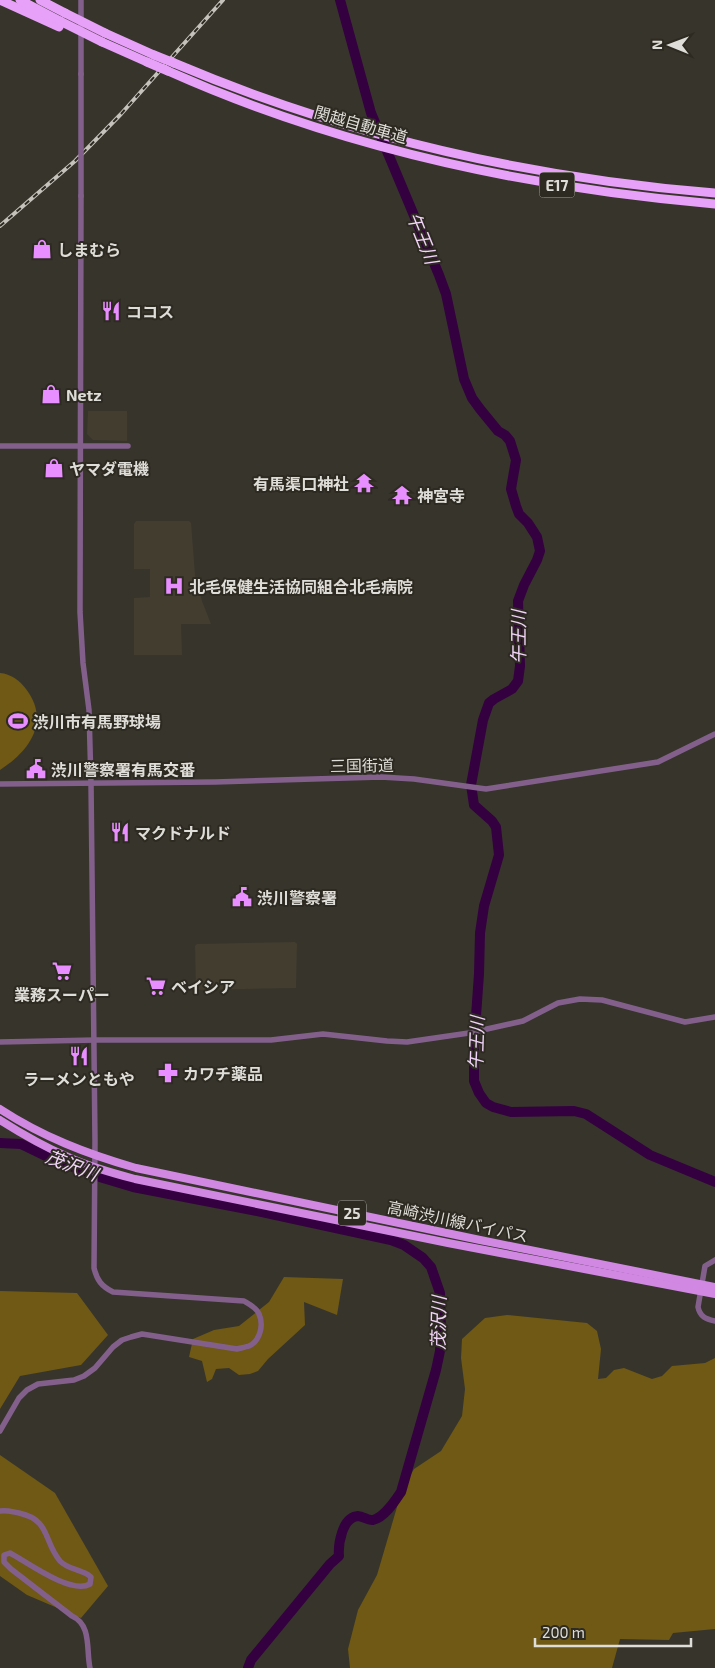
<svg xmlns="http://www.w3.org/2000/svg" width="715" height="1668" viewBox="0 0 715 1668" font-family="'Exo 2','Noto Sans JP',sans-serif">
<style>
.built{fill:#423d2f}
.green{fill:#6f5914}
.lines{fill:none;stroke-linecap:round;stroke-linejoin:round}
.river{stroke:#34003f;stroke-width:10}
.tertiary{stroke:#83608c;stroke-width:5.5}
.primary{stroke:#d188e3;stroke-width:8}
.motorway{stroke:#e7a1f8;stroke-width:9}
.rail-casing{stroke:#c4c2bb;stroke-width:4}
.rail{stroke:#2d2a22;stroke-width:2;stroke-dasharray:5.5;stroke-linecap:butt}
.tertiary-bridge{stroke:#83608c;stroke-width:5.5}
.motorway-bridge{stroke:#e7a1f8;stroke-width:9}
.labels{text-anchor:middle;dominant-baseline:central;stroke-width:4;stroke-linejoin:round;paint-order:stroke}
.shield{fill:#2d2a22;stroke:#aaa7a1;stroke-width:1}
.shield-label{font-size:15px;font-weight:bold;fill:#dfddd7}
.street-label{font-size:16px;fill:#dfddd7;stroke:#2d2a22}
.poi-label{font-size:16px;font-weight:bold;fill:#dfddd7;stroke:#2d2a22;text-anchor:start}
.water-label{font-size:18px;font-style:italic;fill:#f2d5f9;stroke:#2d2a22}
</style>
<rect width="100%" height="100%" fill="#37342c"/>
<!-- built -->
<g class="built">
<polygon points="88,411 127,411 127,441 93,440 87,434"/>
<polygon points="136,521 189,521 191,523 195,575 202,601 211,624 181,624 182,655 134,655 134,598 150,597 150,569 134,569 134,524"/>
<polygon points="295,942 297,944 296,988 196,990 195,946 197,944"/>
</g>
<!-- green -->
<g class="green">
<path d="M 0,673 C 11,674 19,680 26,689 C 51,722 29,751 0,770 Z"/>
<polygon points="284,1277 343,1279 337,1315 304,1302 305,1325 268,1359 258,1371 250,1374 239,1375 229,1368 216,1369 212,1379 207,1382 202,1361 189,1357 193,1339 214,1330 239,1326 269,1302"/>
<polygon points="0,1291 77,1293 108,1335 81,1365 20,1376 0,1409"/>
<polygon points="507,1315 587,1323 597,1331 601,1349 598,1379 606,1378 614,1370 624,1368 652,1379 662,1376 672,1366 705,1363 715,1358 715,1629 673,1633 669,1640 620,1639 612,1668 350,1668 348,1649 358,1610 377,1575 402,1490 414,1469 441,1451 462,1416 465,1389 461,1358 462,1339 485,1318"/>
<polygon points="0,1455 55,1493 108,1586 81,1618 27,1595 0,1576"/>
</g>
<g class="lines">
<!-- river -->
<g class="river">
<polyline points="340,0 371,113 439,275 446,294 464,379 472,398 480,409 498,431 505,435 510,441 516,460 511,489 516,506 519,514 528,523 537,537 540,551 537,560 524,585 518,601 520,666 518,681 512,689 494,699 489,703 483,720 471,785 474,805 492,821 496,827 499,855 484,906 480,933 479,974 474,1044 474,1081 479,1093 486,1103 493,1107 511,1112 574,1111 586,1114 650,1155 715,1182"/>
<path d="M 0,1143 L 21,1144 L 52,1159 L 103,1178 L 133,1187 L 252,1210 L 391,1240 L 404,1245 L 423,1258 L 431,1267 L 440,1293 L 441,1332 L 440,1351 L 436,1370 L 401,1492 C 395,1501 385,1517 373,1520 C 368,1521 363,1516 358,1516 C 342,1517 338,1545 339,1556 L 330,1564 L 251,1660 L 248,1668"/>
</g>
<!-- tertiary -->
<g class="tertiary">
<polyline points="81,74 81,0"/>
<polyline points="0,446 128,446"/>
<polyline points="0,784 215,782 381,777 414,779 486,789 658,762 715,734"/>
<polyline points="0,1042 95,1040 271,1040 323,1034 387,1041 407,1042 469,1033 523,1021 558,1003 580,999 602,1000 685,1022 715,1017"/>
<path d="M 715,1260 L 705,1266 L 698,1307 C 700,1317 706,1319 715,1321"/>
<path d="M 0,1431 L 19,1398 L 27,1390 L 38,1384 L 74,1380 L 84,1376 L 95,1368 L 113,1347 L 122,1340 L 131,1337 L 142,1334 L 237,1349 C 241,1348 246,1347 249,1346 C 260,1341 264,1325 259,1314 C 257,1308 249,1304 244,1301 L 113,1292 C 101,1286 97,1280 94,1268 L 95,1141 L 91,783 L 89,710 L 83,663 L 80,612 L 81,196"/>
<path d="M 0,1511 C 7,1510 13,1512 19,1513 C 51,1520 43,1541 60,1561 C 68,1570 82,1569 91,1577 L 90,1584 C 71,1595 27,1562 10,1553 L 4,1555 L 4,1562 L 11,1569 L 72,1616 C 92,1625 86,1650 90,1668"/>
</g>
<!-- primary -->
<g class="primary">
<path d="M 0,1109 C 43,1137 87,1154 136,1168 L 480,1240 L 715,1287"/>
<path d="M 0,1120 C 22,1134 45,1147 68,1157 C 90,1167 112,1173 135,1179 L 448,1243 L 715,1294"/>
</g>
<!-- motorway -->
<g class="motorway">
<polyline points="0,0 59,27"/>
<polyline points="20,0 60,21"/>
<polyline points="40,0 65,13"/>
<polyline points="105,33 154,55"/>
<polyline points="102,42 147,62"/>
<path d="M 174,63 C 346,136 529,178 715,193"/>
<path d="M 168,71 C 340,148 528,188 715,204"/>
</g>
<defs>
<polyline id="rail" points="0,226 75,161 121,114 223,0"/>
</defs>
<!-- rail casing -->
<use href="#rail" class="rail-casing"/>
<!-- rail -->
<use href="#rail" class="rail"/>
<!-- tertiary-bridge -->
<polyline class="tertiary-bridge" points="81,74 81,196"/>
<!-- motorway-bridge -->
<g class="motorway-bridge">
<polyline points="65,13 105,33"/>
<polyline points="60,21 102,42"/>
<polyline points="154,55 174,63"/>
<polyline points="147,62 168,71"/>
</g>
</g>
<!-- icons -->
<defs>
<symbol id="shop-bare" viewBox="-9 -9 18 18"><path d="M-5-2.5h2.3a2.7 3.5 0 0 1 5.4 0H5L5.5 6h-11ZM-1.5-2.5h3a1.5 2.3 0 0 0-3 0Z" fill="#e98eff" stroke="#2d2a22" stroke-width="2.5" paint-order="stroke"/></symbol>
<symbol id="restaurant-bare" viewBox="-9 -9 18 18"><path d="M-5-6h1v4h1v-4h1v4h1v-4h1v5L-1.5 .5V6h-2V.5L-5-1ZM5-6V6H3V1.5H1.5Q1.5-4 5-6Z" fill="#e98eff" stroke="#2d2a22" stroke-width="2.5" paint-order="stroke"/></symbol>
<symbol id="temple-bare" viewBox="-9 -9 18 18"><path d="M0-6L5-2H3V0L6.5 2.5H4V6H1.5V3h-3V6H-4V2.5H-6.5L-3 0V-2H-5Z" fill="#e98eff" stroke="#2d2a22" stroke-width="2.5" paint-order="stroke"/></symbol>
<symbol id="hospital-bare" viewBox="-9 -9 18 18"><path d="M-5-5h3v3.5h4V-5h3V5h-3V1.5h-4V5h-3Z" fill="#e98eff" stroke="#2d2a22" stroke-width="2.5" paint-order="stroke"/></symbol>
<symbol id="stadium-bare" viewBox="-9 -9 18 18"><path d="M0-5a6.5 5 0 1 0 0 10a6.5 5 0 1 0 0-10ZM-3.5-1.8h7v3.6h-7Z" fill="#e98eff" stroke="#2d2a22" stroke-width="2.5" paint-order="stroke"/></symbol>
<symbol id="civic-bare" viewBox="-9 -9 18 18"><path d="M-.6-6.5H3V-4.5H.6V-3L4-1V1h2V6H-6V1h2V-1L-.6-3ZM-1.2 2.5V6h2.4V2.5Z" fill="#e98eff" stroke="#2d2a22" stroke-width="2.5" paint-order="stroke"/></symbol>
<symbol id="supermarket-bare" viewBox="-9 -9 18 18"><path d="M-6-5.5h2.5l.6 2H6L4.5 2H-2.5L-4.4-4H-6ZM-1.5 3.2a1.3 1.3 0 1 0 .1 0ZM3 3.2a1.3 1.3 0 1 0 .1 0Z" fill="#e98eff" stroke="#2d2a22" stroke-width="2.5" paint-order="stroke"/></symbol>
<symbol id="pharmacy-bare" viewBox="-9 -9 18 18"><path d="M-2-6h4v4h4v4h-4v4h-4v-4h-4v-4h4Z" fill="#e98eff" stroke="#2d2a22" stroke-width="2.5" paint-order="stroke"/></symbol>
</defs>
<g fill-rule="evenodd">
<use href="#shop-bare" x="28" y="235" width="28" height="28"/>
<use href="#restaurant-bare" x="97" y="297" width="28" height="28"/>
<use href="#shop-bare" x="37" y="380" width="28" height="28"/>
<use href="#shop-bare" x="40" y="454" width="28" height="28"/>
<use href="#temple-bare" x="350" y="469" width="28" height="28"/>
<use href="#temple-bare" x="388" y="481" width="28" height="28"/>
<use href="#hospital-bare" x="160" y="572" width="28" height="28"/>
<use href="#stadium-bare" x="4" y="707" width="28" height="28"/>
<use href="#civic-bare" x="22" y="755" width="28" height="28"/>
<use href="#restaurant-bare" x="106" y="818" width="28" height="28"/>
<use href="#civic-bare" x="228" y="883" width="28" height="28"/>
<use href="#supermarket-bare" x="48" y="957" width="28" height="28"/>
<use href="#supermarket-bare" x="142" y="972" width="28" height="28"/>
<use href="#restaurant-bare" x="65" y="1042" width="28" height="28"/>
<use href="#pharmacy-bare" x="154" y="1059" width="28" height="28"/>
</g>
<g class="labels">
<!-- shield labels -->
<g class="shield">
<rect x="539.5" y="172.5" width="35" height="25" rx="4"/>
<rect x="338" y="1200.5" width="28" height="25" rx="4"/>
</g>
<g class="shield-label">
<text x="557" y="185">E17</text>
<text x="352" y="1213">25</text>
</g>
<!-- street labels -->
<g class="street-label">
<text transform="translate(361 124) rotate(16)">関越自動車道</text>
<text transform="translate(362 765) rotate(-1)">三国街道</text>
<text transform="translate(458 1221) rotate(12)">高崎渋川線バイパス</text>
</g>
<!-- poi labels -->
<g class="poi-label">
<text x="57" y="249">しまむら</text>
<text x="126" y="311">ココス</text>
<text x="66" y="394">Netz</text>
<text x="69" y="468">ヤマダ電機</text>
<text x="349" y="483" text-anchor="end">有馬渠口神社</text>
<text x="417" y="495">神宮寺</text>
<text x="189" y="586">北毛保健生活協同組合北毛病院</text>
<text x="33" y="721">渋川市有馬野球場</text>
<text x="51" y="769">渋川警察署有馬交番</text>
<text x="135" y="832">マクドナルド</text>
<text x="257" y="897">渋川警察署</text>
<text x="171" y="986">ベイシア</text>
<text x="62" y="994" text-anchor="middle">業務スーパー</text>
<text x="183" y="1073">カワチ薬品</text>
<text x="79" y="1078" text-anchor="middle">ラーメンともや</text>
</g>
<!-- water labels -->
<g class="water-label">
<text transform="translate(423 238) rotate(68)">午王川</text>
<text transform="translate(518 637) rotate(-90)">午王川</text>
<text transform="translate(476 1043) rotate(-88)">午王川</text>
<text transform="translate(72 1165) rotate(21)">茂沢川</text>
<text transform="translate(438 1323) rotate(-89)">茂沢川</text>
</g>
</g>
<!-- north arrow -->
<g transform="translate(670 45) rotate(271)" stroke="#2d2a22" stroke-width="4" paint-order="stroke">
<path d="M0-4L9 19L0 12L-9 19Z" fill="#dfddd7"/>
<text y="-8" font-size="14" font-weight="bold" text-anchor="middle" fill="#dfddd7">N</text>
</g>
<!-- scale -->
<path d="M535 1638v8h156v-8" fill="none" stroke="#dfddd7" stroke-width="2.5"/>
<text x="542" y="1638" font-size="15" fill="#dfddd7" stroke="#2d2a22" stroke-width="4" paint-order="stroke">200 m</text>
</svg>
